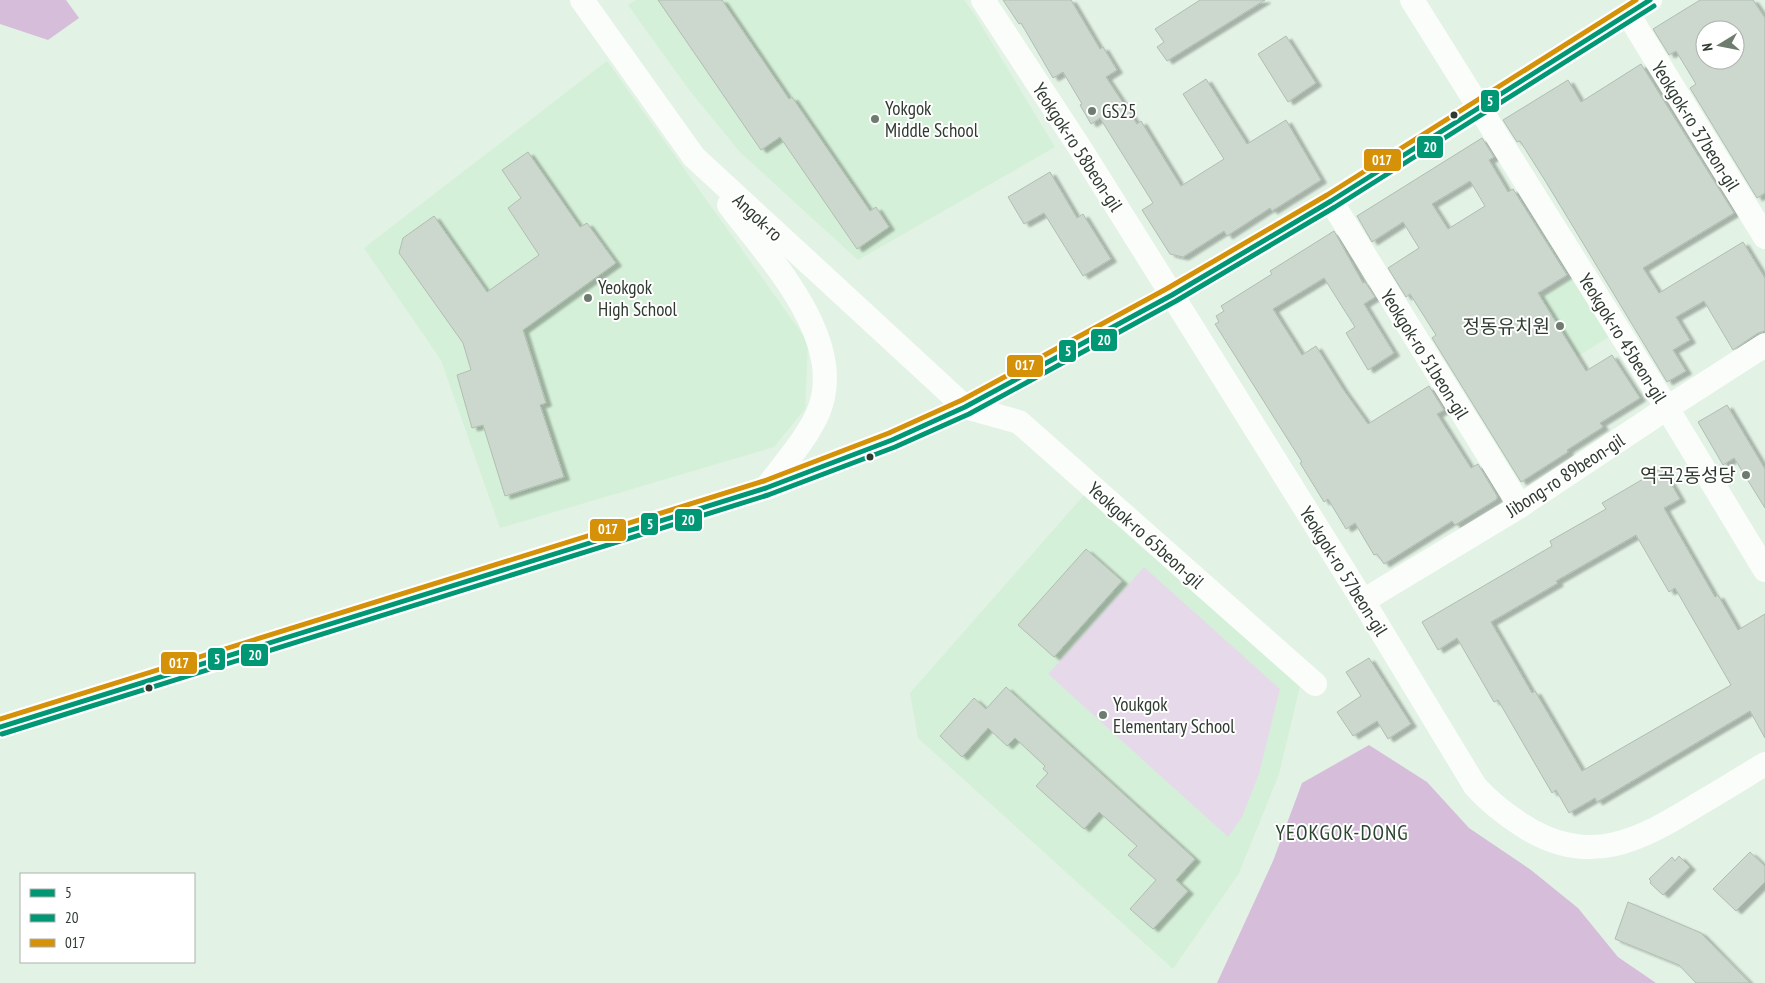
<svg xmlns="http://www.w3.org/2000/svg" width="1765" height="983" viewBox="0 0 1765 983" font-family="'PT Sans Narrow','Noto Sans KR',sans-serif">
<style>
.built{fill:#d5f0d8}
.green{fill:#e6daea}
.forest{fill:#d6bedb}
.building{fill:#ccd8cd;stroke:#b0bdb2;fill-rule:evenodd;filter:url(#shadow)}
.lines{fill:none;stroke-linecap:round;stroke-linejoin:round}
.minor{stroke:#fbfdfb;stroke-width:24}
.bus-1-casing{stroke:#fff;stroke-width:9}
.bus-2-casing{stroke:#fff;stroke-width:9}
.bus-3-casing{stroke:#fff;stroke-width:9}
.bus-1{stroke:#009775;stroke-width:5}
.bus-2{stroke:#009775;stroke-width:5}
.bus-3{stroke:#d59107;stroke-width:5}
.poi-dot{fill:#6e7b6f;stroke:#fff;stroke-width:2}
.bus-dot{fill:#2f3b30;stroke:#fff;stroke-width:2}
.labels{text-anchor:middle;dominant-baseline:central;stroke-width:4;stroke-linejoin:round;paint-order:stroke}
.poi-label{font-size:19px;fill:#2f3b30;stroke:#fff;text-anchor:start}
.street-label{font-size:19px;fill:#2f3b30;stroke:#fff}
.quarter-label{font-size:21px;letter-spacing:1px;fill:#2c4530;stroke:#fff}
.line-badge{stroke:#fff;stroke-width:2}
.badge-label{font-size:14px;text-anchor:middle;font-weight:bold;fill:#fff}
</style>
<defs>
<filter id="shadow"><feDropShadow dx="5.5" dy="3" stdDeviation="1" flood-color="#0004"/></filter>
</defs>
<rect width="100%" height="100%" fill="#e2f2e4"/>
<!-- built -->
<g class="built">
<polygon points="636,0 964,0 975,15 1055,147 858,260 740,152 690,91 628,5"/>
<polygon points="607,61 808,342 805,409 774,447 500,528 441,360 364,248"/>
<polygon points="1572,278 1609,337 1547,375 1510,316"/>
<polygon points="1086,493 1300,686 1279,774 1239,873 1173,969 918,738 910,693"/>
</g>
<!-- green -->
<polygon class="green" points="1144,567 1280,689 1259,774 1242,817 1228,837 1048,674"/>
<!-- forest -->
<g class="forest">
<polygon points="0,0 66,0 79,18 48,40 0,24"/>
<polygon points="1369,745 1427,782 1469,828 1531,870 1578,908 1618,957 1656,983 1217,983 1273,861 1302,783"/>
</g>
<!-- building -->
<g class="building">
<polygon points="658,0 722,0 789,99 792,97 870,211 876,207 889,227 857,249 780,137 761,150"/>
<polygon points="1003,0 1071,0 1100,49 1103,47 1117,70 1106,77 1137,124 1141,121 1181,186 1224,159 1183,94 1206,79 1247,144 1286,120 1321,180 1272,211 1270,208 1227,236 1224,231 1183,257 1170,254 1142,210 1153,203 1100,118 1091,124 1080,105 1082,104 1063,72 1053,78 1021,23 1019,24"/>
<polygon points="1200,0 1265,0 1167,61 1157,47 1164,42 1155,29"/>
<path d="M 1700,0 L 1753,0 L 1765,18 L 1765,193 L 1757,198 L 1690,88 L 1696,84 L 1676,51 L 1669,55 L 1653,29 ZM 1705,30 L 1735,30 L 1735,60 L 1705,60 Z"/>
<polygon points="1286,36 1316,83 1288,102 1258,54"/>
<polygon points="1641,64 1734,213 1643,268 1659,293 1743,242 1765,278 1765,331 1758,333 1733,350 1704,301 1676,317 1690,340 1673,350 1686,371 1667,382 1546,182 1520,141 1517,142 1503,120 1568,80 1581,102"/>
<path d="M 1482,138 L 1494,157 L 1489,160 L 1508,192 L 1513,189 L 1567,275 L 1538,293 L 1586,371 L 1612,355 L 1640,398 L 1600,423 L 1603,427 L 1567,450 L 1568,452 L 1521,482 L 1432,338 L 1436,335 L 1410,294 L 1406,297 L 1388,268 L 1419,248 L 1403,222 L 1372,242 L 1357,216 ZM 1470,181 L 1485,206 L 1448,229 L 1432,204 Z"/>
<polygon points="528,152 580,227 587,223 616,263 523,330 546,403 540,405 564,477 505,496 483,425 472,428 457,375 471,370 463,343 399,253 403,238 434,216 487,292 539,255 508,208 521,198 502,170"/>
<polygon points="1050,172 1077,218 1083,214 1111,259 1083,276 1044,213 1024,224 1008,197"/>
<polygon points="1334,231 1363,283 1365,282 1375,297 1364,304 1394,353 1368,370 1346,333 1355,327 1324,278 1273,309 1302,355 1316,346 1343,389 1368,424 1429,386 1444,410 1437,414 1471,468 1478,464 1497,496 1497,499 1455,525 1452,521 1384,564 1377,554 1374,555 1355,523 1346,529 1328,499 1324,502 1300,463 1302,462 1215,324 1219,322 1216,316 1224,311 1221,306 1272,274 1270,271"/>
<polygon points="1727,405 1765,469 1765,508 1734,458 1723,465 1698,422"/>
<path d="M 1662,468 L 1680,499 L 1664,508 L 1715,597 L 1718,595 L 1738,630 L 1765,614 L 1765,738 L 1750,711 L 1597,802 L 1595,798 L 1569,813 L 1556,790 L 1552,793 L 1498,700 L 1494,702 L 1457,638 L 1438,650 L 1422,622 L 1552,546 L 1550,541 L 1606,509 L 1602,503 ZM 1636,535 L 1669,592 L 1675,588 L 1731,685 L 1582,771 L 1535,691 L 1532,693 L 1491,622 L 1558,583 L 1556,581 Z"/>
<polygon points="1086,549 1122,581 1054,657 1018,625"/>
<polygon points="1369,658 1411,724 1388,739 1377,721 1353,736 1337,712 1361,696 1346,672"/>
<polygon points="1006,687 1195,859 1176,880 1188,891 1153,929 1130,909 1156,880 1128,855 1137,846 1099,812 1084,829 1036,786 1048,773 1043,769 1045,766 1015,738 1007,746 988,728 962,757 940,736 974,698 986,709"/>
<polygon points="1750,852 1765,866 1765,882 1736,911 1713,889"/>
<polygon points="1679,856 1690,867 1663,895 1650,883 1651,881 1649,879 1672,857 1675,861"/>
<polygon points="1628,902 1701,933 1750,983 1696,983 1679,965 1615,939"/>
</g>
<g class="lines">
<!-- minor -->
<g class="minor">
<polyline points="582,0 694,157 965,407 1019,422 1315,684"/>
<path d="M 983,0 L 1080,148 L 1172,295 L 1363,601 L 1475,786 C 1490,803 1506,815 1525,827 C 1589,867 1639,841 1697,805 C 1720,792 1742,778 1765,764"/>
<polyline points="1412,0 1667,408 1765,570"/>
<polyline points="1628,14 1765,237"/>
<polyline points="1331,201 1520,506"/>
<path d="M 729,205 C 769,258 849,341 818,413 C 806,440 784,464 766,488"/>
<polyline points="1363,601 1520,506 1667,408 1765,345"/>
<polyline points="0,727 766,488 892,440 965,407 1172,295 1331,201 1650,0"/>
</g>
<defs>
<polyline id="bus-1" points="0,727 766,488 892,440 965,407 1172,295 1331,201 1650,0"/>
<polyline id="bus-2" points="2,734 768,495 895,447 969,414 1176,301 1335,207 1654,6"/>
<polyline id="bus-3" points="0,719 764,481 889,433 962,400 1168,288 1327,195 1636,0"/>
</defs>
<!-- bus-1 casing -->
<use href="#bus-1" class="bus-1-casing"/>
<!-- bus-2 casing -->
<use href="#bus-2" class="bus-2-casing"/>
<!-- bus-3 casing -->
<use href="#bus-3" class="bus-3-casing"/>
<!-- bus-1 -->
<use href="#bus-1" class="bus-1"/>
<!-- bus-2 -->
<use href="#bus-2" class="bus-2"/>
<!-- bus-3 -->
<use href="#bus-3" class="bus-3"/>
</g>
<!-- markers -->
<g class="poi-dot">
<circle cx="1092" cy="111" r="5"/>
<circle cx="875" cy="119" r="5"/>
<circle cx="588" cy="298" r="5"/>
<circle cx="1560" cy="326" r="5"/>
<circle cx="1746" cy="475" r="5"/>
<circle cx="1103" cy="715" r="5"/>
</g>
<g class="bus-dot">
<circle cx="1454" cy="115" r="4.5"/>
<circle cx="870" cy="457" r="4.5"/>
<circle cx="149" cy="688" r="4.5"/>
</g>
<g class="labels">
<!-- poi labels -->
<g class="poi-label">
<text x="885" y="108">Yokgok<tspan x="885" dy="22">Middle School</tspan></text>
<text x="1102" y="111">GS25</text>
<text x="598" y="287">Yeokgok<tspan x="598" dy="22">High School</tspan></text>
<text x="1550" y="326" text-anchor="end">정동유치원</text>
<text x="1736" y="475" text-anchor="end">역곡2동성당</text>
<text x="1113" y="704">Youkgok<tspan x="1113" dy="22">Elementary School</tspan></text>
</g>
<!-- street labels -->
<g class="street-label">
<text transform="translate(1696 126) rotate(58)">Yeokgok-ro 37beon-gil</text>
<text transform="translate(1078 147) rotate(57)">Yeokgok-ro 58beon-gil</text>
<text transform="translate(758 217) rotate(43)">Angok-ro</text>
<text transform="translate(1623 338) rotate(58)">Yeokgok-ro 45beon-gil</text>
<text transform="translate(1425 354) rotate(58)">Yeokgok-ro 51beon-gil</text>
<text transform="translate(1565 475) rotate(-33)">Jibong-ro 89beon-gil</text>
<text transform="translate(1146 535) rotate(42)">Yeokgok-ro 65beon-gil</text>
<text transform="translate(1344 571) rotate(58)">Yeokgok-ro 57beon-gil</text>
</g>
<!-- quarter labels -->
<g class="quarter-label">
<text x="1342" y="832">YEOKGOK-DONG</text>
</g>
</g>
<g class="line-badge">
<rect x="1480" y="89" width="20" height="24" rx="5" fill="#009775"/>
<rect x="1416" y="135" width="28" height="24" rx="5" fill="#009775"/>
<rect x="1363" y="148" width="39" height="24" rx="5" fill="#d59107"/>
<rect x="1090" y="328" width="28" height="24" rx="5" fill="#009775"/>
<rect x="1058" y="339" width="19" height="24" rx="5" fill="#009775"/>
<rect x="1006" y="354" width="38" height="24" rx="5" fill="#d59107"/>
<rect x="674" y="508" width="29" height="24" rx="5" fill="#009775"/>
<rect x="640" y="512" width="19" height="24" rx="5" fill="#009775"/>
<rect x="589" y="518" width="38" height="24" rx="5" fill="#d59107"/>
<rect x="240" y="643" width="29" height="24" rx="5" fill="#009775"/>
<rect x="207" y="647" width="19" height="24" rx="5" fill="#009775"/>
<rect x="160" y="651" width="38" height="24" rx="5" fill="#d59107"/>
</g>
<g class="badge-label">
<text x="1490" y="106">5</text>
<text x="1430" y="152">20</text>
<text x="1382" y="165">017</text>
<text x="1104" y="345">20</text>
<text x="1068" y="356">5</text>
<text x="1025" y="370">017</text>
<text x="688" y="525">20</text>
<text x="650" y="529">5</text>
<text x="608" y="534">017</text>
<text x="255" y="660">20</text>
<text x="217" y="664">5</text>
<text x="179" y="668">017</text>
</g>
<!-- legend -->
<rect x="20" y="873" width="175" height="90" fill="#ffffff" stroke="#acb1ac"/>
<rect x="30" y="889" width="25" height="8" fill="#009775" stroke="#acb1ac"/>
<text x="65" y="898" font-size="15" fill="#2f3b30">5</text>
<rect x="30" y="914" width="25" height="8" fill="#009775" stroke="#acb1ac"/>
<text x="65" y="923" font-size="15" fill="#2f3b30">20</text>
<rect x="30" y="939" width="25" height="8" fill="#d59107" stroke="#acb1ac"/>
<text x="65" y="948" font-size="15" fill="#2f3b30">017</text>
<!-- north arrow -->
<g transform="translate(1720 45) rotate(260)"><circle r="24" fill="#ffffff" stroke="#acb1ac"/>
<path d="M0-4L9 19L0 12L-9 19Z" fill="#6e7b6f"/>
<text y="-8" font-size="14" font-weight="bold" text-anchor="middle" fill="#2f3b30">N</text>
</g>
</svg>
